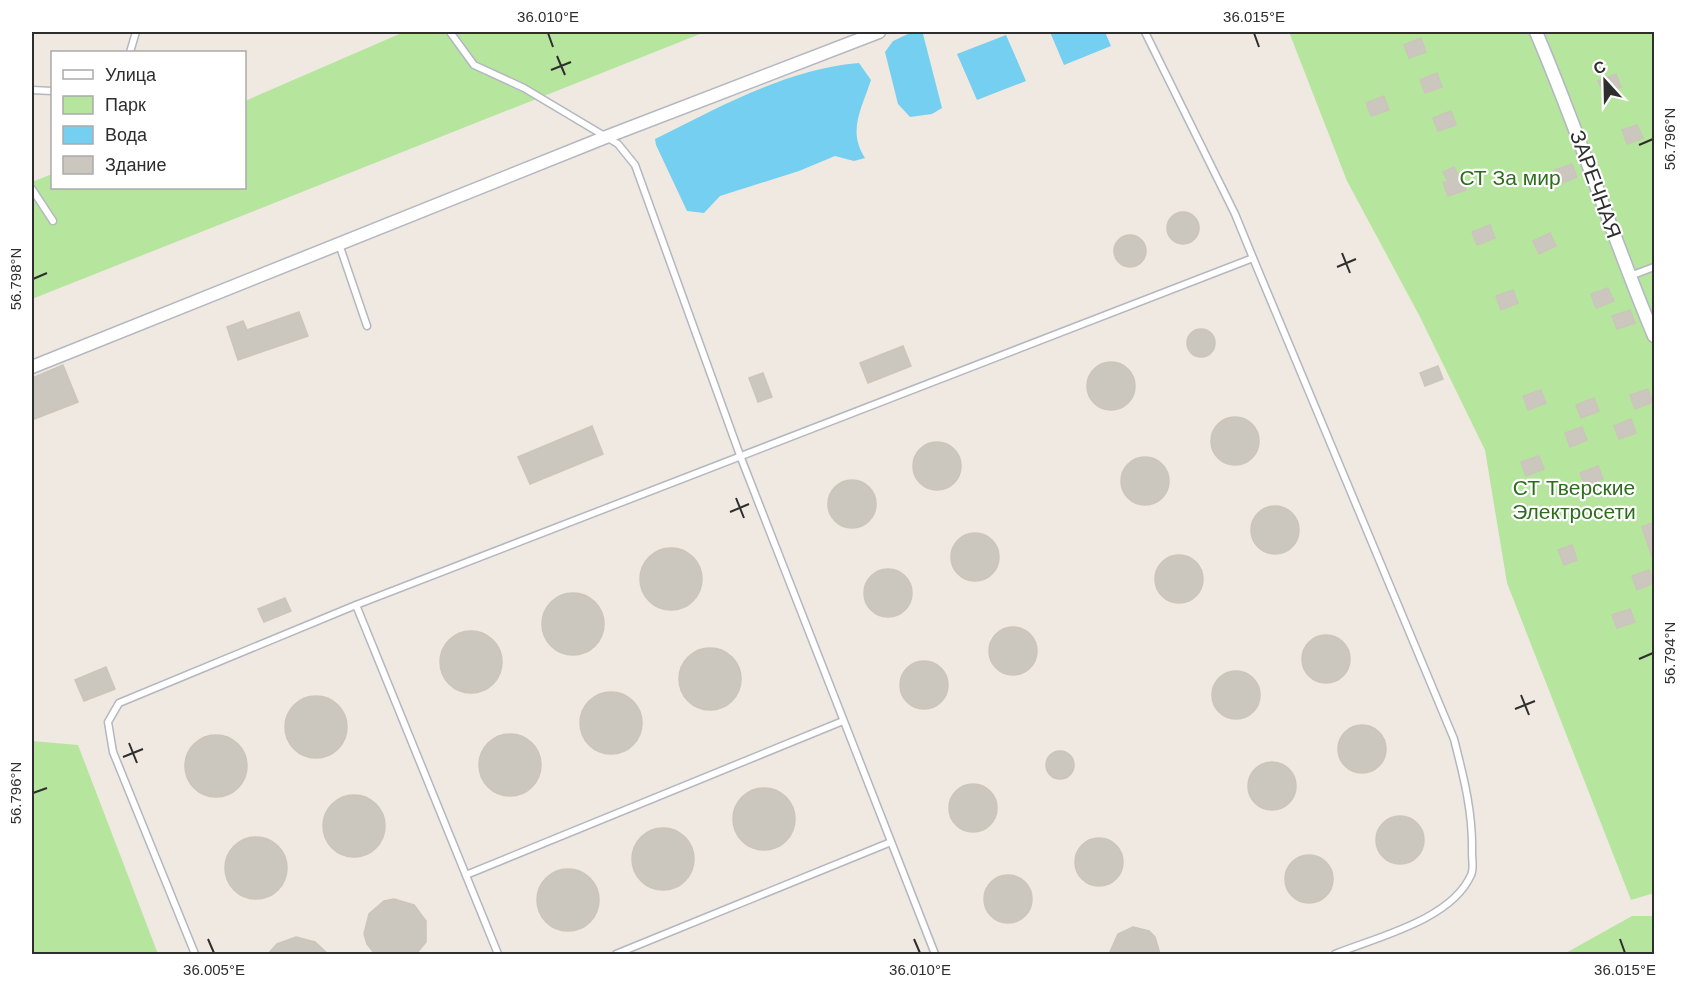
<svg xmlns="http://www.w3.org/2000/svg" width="1686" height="986" viewBox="0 0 1686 986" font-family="Helvetica,sans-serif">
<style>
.green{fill:#b6e59e}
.water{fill:#75cff0}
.building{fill:#cbc7bf;stroke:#cbc5ba;stroke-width:1.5}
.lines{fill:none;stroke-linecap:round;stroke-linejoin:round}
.service-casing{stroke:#b4b7c1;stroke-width:9}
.minor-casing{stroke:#b4b7c1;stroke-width:15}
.service{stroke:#fff;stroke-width:6}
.minor{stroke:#fff;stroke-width:12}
.ticks{fill:none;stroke:#2e2e2e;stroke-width:2}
.labels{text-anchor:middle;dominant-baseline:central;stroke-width:4.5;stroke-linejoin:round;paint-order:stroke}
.park-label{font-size:21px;fill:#2c6e1b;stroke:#fff}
.street-label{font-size:21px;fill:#2e2e2e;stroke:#fff}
.neatline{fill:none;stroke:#2e2e2e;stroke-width:2}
.ticks-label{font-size:15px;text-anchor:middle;fill:#2e2e2e}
</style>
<rect width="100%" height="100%" fill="#efe9e1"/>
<!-- green -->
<g class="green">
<polygon points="404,32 705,32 32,299 32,182 52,174 52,188 244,188 245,101"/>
<polygon points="1289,32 1654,32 1654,893 1631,900 1507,583 1485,450 1419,315 1347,181"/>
<polygon points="32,741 78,745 158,954 32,954"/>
<polygon points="1632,916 1654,916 1654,954 1564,954"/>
</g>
<!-- water -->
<g class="water">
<polygon points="1050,32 1105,32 1111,46 1064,65"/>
<polygon points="908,34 923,34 942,108 932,114 910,117 898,104 885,52 893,41"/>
<polygon points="1006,35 1026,81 977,100 957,54"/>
<path d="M 859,63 L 871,80 C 862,108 847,131 865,158 L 854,161 L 835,156 L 799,171 L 720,196 L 704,213 L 687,211 L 656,145 L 655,139 C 719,107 787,69 859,63 Z"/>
</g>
<!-- building -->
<g class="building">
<polygon points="1421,38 1426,52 1409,58 1404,45"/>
<polygon points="1437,73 1442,87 1425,93 1420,80"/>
<polygon points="1616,74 1621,87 1604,94 1598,81"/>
<polygon points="1384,96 1389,110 1371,116 1366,103"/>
<polygon points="1451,111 1456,125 1438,131 1433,118"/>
<polygon points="1637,125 1643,138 1627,144 1622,130"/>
<polygon points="1572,164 1577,177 1560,184 1555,170"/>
<polygon points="1454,167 1466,190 1448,196 1443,183 1448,181 1443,172"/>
<circle cx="1183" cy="228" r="16"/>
<polygon points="1490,225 1495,238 1477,245 1472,232"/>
<polygon points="1550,233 1556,246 1539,254 1533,241"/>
<circle cx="1130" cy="251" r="16"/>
<polygon points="1608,288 1614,301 1596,308 1591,294"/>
<polygon points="1513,290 1518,303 1501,310 1496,296"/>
<polygon points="1630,310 1635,323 1617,329 1612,316"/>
<polygon points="299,312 308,336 238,360 227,327 243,321 247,330"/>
<circle cx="1201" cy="343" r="14"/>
<polygon points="903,346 911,366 868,383 860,363"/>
<circle cx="1111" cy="386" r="24"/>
<polygon points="63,365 78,402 32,420 32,378"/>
<polygon points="1438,366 1443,379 1425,386 1420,373"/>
<polygon points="763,373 772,397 758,402 749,378"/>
<polygon points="1648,389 1653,402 1635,409 1630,395"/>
<polygon points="1541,390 1546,403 1528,410 1523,396"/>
<polygon points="1594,398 1599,411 1581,418 1576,405"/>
<circle cx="1235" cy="441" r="24"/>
<polygon points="1631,419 1636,433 1619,439 1614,426"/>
<polygon points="592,426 603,454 530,484 518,457"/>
<polygon points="1582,427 1587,440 1570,447 1565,433"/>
<circle cx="937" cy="466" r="24"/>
<polygon points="1539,456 1544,469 1526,476 1521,462"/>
<circle cx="1145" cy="481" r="24"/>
<polygon points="1598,466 1603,479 1585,486 1580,473"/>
<circle cx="852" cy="504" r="24"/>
<circle cx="1275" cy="530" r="24"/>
<polygon points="1654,522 1654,559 1653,559 1642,527"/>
<circle cx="975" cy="557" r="24"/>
<polygon points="1572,545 1577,560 1564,565 1558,550"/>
<circle cx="671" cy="579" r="31"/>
<circle cx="1179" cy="579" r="24"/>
<circle cx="888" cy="593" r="24"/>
<polygon points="1649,570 1654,583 1637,590 1632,576"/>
<circle cx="573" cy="624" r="31"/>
<polygon points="285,598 291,611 264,622 258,609"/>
<polygon points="1630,609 1635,622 1617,628 1612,615"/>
<circle cx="1013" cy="651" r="24"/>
<circle cx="471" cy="662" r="31"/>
<circle cx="1326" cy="659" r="24"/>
<circle cx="710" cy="679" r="31"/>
<circle cx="924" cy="685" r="24"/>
<polygon points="106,667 115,689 84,701 75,680"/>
<circle cx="1236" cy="695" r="24"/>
<circle cx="611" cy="723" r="31"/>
<circle cx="316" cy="727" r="31"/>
<circle cx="1362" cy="749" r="24"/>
<circle cx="510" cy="765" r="31"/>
<circle cx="216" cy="766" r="31"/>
<circle cx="1060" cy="765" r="14"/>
<circle cx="1272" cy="786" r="24"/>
<circle cx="973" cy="808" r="24"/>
<circle cx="764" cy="819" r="31"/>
<circle cx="354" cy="826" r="31"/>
<circle cx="1400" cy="840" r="24"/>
<circle cx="663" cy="859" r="31"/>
<circle cx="256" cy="868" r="31"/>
<circle cx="1099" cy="862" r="24"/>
<circle cx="1309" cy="879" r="24"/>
<circle cx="568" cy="900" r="31"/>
<circle cx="1008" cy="899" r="24"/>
<polygon points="394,899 414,905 426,921 426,942 416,954 375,954 367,944 364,934 369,914 384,901"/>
<polygon points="1133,927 1149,931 1155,937 1160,954 1109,954 1118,934"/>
<polygon points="296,937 315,942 328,954 268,954 277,944"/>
</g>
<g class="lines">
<defs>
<g id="service">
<polyline points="450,32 474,65 524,88 618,144 635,165 741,458 935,954"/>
<polyline points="1145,32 1235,214 1253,258"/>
<polyline points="130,52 136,32"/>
<polyline points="32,90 52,91"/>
<polyline points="32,189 53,221"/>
<polyline points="339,244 367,326"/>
<polyline points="1630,276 1654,267"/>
<polyline points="356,605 498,954"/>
<polyline points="466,875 843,721"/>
<path d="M 195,954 L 113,752 L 108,722 L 119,703 L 356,605 L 1253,258 L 1454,739 C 1464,778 1473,813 1472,853 C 1472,860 1474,869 1471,875 C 1451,920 1377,937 1335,954"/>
<polyline points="616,954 891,842"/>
</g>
<g id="minor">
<path d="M 1536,32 C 1579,132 1612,236 1654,336"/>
<polyline points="32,367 606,137 879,32"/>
</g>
</defs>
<!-- service casing -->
<use href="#service" class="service-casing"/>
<!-- minor casing -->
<use href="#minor" class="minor-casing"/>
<!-- service -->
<use href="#service" class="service"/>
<!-- minor -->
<use href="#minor" class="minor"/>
</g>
<!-- ticks -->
<path class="ticks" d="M 548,33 L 553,47M 1254,33 L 1259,47M 557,56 L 565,75M 551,70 L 571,62M 1639,145 L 1653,139M 1342,253 L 1350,273M 1337,267 L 1356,259M 33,279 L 47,273M 736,498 L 744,518M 730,512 L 749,504M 1639,659 L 1653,653M 1521,695 L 1529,715M 1515,709 L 1535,701M 129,743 L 137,763M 123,757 L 143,749M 33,793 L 47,788M 208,939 L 214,953M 914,939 L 920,953M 1620,939 L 1625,953"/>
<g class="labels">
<!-- park labels -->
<g class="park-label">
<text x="1510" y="177">СТ За мир</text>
<text x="1574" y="487">СТ Тверские<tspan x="1574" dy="24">Электросети</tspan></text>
</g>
<!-- street labels -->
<g class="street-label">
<text transform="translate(1596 184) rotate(70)">ЗАРЕЧНАЯ</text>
</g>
</g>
<!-- border -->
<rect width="1686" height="986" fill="none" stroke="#ffffff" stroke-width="66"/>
<!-- legend -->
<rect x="51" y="51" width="195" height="138" fill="#ffffff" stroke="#ababab" stroke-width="1.5"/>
<rect x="63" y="70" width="30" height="9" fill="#ffffff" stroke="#ababab" stroke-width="1.5"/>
<text x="105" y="81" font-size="18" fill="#2e2e2e">Улица</text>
<rect x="63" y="96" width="30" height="18" fill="#b6e59e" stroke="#ababab" stroke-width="1.5"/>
<text x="105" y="111" font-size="18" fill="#2e2e2e">Парк</text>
<rect x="63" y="126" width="30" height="18" fill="#75cff0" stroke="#ababab" stroke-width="1.5"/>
<text x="105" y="141" font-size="18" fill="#2e2e2e">Вода</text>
<rect x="63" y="156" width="30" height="18" fill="#cbc7bf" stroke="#ababab" stroke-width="1.5"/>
<text x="105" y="171" font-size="18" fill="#2e2e2e">Здание</text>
<!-- north arrow -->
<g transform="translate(1605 81) rotate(338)" stroke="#ffffff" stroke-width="4.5" paint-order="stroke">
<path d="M0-4.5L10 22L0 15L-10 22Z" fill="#2e2e2e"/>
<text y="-9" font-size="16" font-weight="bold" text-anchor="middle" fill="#2e2e2e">С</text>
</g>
<rect x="33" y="33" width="1620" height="920" class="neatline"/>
<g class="ticks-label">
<text x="548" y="22">36.010°E</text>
<text x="1254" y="22">36.015°E</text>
<text transform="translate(1670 139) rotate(-90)" y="5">56.796°N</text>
<text transform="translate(16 279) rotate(-90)" y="5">56.798°N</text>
<text transform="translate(1670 653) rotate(-90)" y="5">56.794°N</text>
<text transform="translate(16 793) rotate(-90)" y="5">56.796°N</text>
<text x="214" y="975">36.005°E</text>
<text x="920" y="975">36.010°E</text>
<text x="1625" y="975">36.015°E</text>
</g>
</svg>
